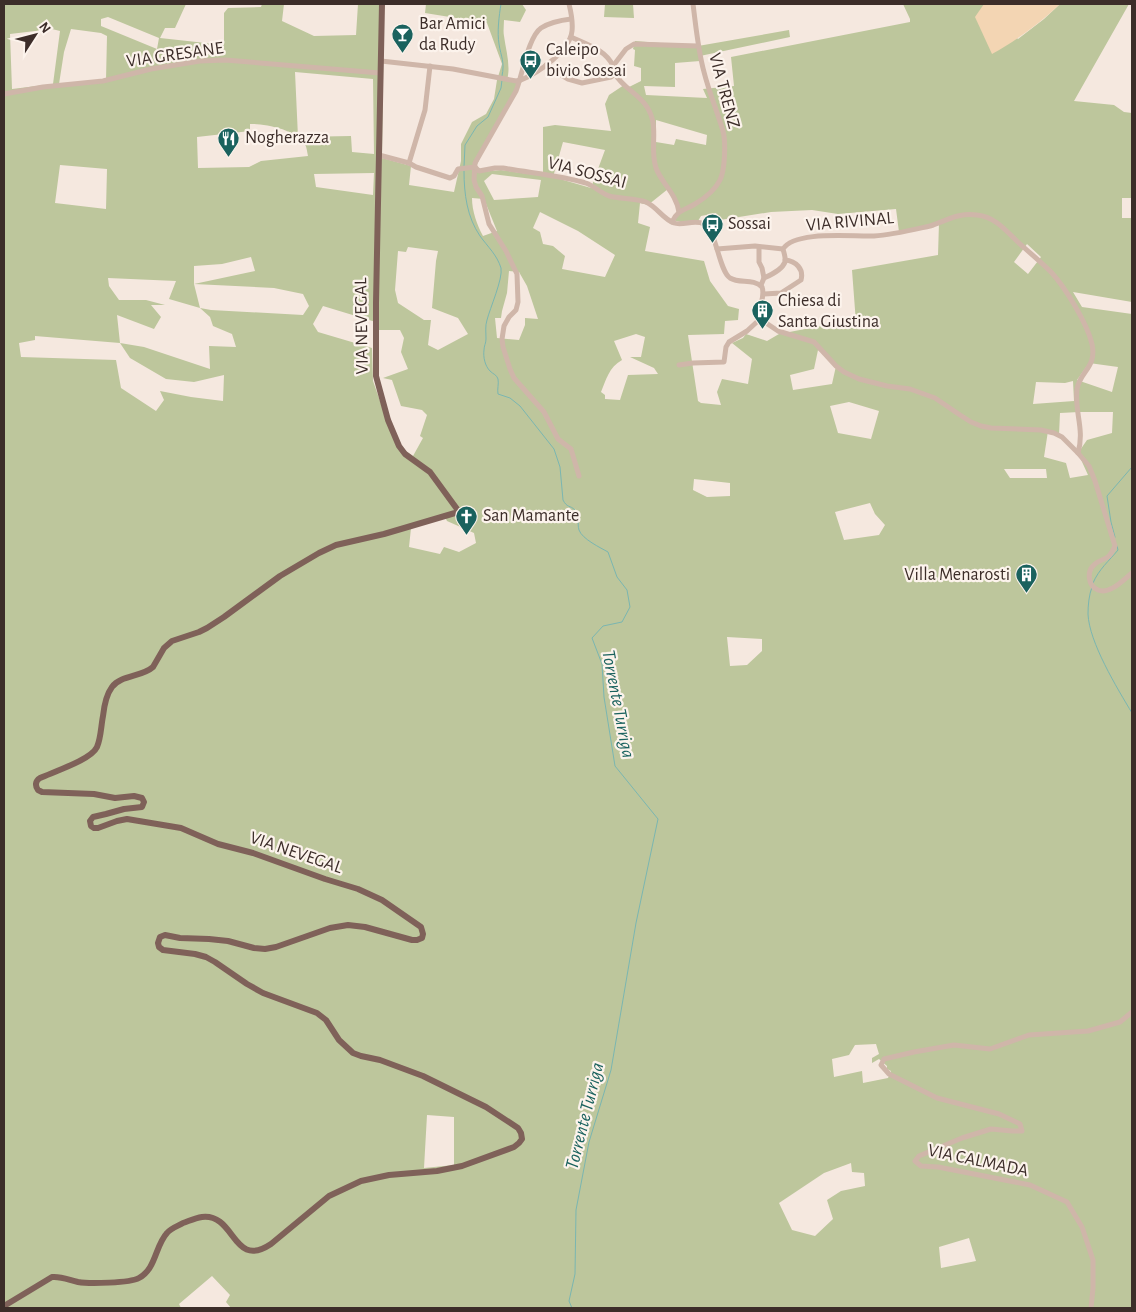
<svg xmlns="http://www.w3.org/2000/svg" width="1136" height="1312" viewBox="0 0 1136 1312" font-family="'Alegreya Sans',sans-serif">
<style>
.green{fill:#bdc69c;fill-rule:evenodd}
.sand{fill:#f3d5b3}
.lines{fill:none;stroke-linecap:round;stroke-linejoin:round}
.stream{stroke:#7ab6b1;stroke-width:1}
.minor{stroke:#cfb6a9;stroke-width:5}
.major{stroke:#7f6159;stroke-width:6}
.labels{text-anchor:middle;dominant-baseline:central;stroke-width:4.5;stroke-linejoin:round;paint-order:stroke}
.poi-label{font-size:18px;fill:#3c2d29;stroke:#fcf3ec;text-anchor:start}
.street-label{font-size:18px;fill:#3c2d29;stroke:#fcf3ec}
.water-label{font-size:19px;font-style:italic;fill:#1a625e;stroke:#fcf3ec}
</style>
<rect width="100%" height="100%" fill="#f5e8df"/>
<!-- green -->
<g class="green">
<path d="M 4,4 L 186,4 L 175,28 L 165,28 L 160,38 L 224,45 L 224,13 L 228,8 L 261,7 L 262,4 L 284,4 L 282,21 L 314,36 L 356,35 L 358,4 L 384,4 L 382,158 L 411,166 L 409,185 L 454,192 L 461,161 L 461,144 L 472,122 L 486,114 L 494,99 L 497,80 L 502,64 L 487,23 L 425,13 L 426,4 L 522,4 L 526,10 L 520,22 L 504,20 C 504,25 503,31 504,36 C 506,51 511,66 507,80 L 519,82 L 485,146 L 476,167 L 480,172 L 501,170 L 543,176 L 543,127 L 555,125 L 611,131 L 605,104 L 609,95 L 624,85 L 627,88 L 641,81 L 641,68 L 634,66 L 635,50 L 633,49 L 635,41 L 698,46 L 789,30 L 790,37 L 700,56 L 700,61 L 675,63 L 675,87 L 644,86 L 646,95 L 707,98 L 703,89 L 734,86 L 731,57 L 910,22 L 910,19 L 903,4 L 984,4 L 983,4 L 1018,39 L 1044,19 L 1060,4 L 1129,4 L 1074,101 L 1114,105 L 1124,112 L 1132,113 L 1132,198 L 1122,198 L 1122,218 L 1132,218 L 1132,302 L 1073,292 L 1082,307 L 1132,314 L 1132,1308 L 231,1308 L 226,1302 L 230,1295 L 212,1276 L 179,1304 L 181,1308 L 4,1308 ZM 108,17 L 159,38 L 157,49 L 101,26 L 101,19 ZM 52,29 L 60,31 L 53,84 L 12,89 L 10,34 ZM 71,29 L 101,33 L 107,36 L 106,80 L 59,84 L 64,52 ZM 295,72 L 373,79 L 374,154 L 352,152 L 351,136 L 298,137 ZM 656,120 L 707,135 L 706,145 L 676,139 L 674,145 L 656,142 ZM 250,124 C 264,123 297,130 305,144 C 307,148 307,152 308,156 L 261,161 L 249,167 L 198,168 L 197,137 L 250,131 ZM 563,142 L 605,150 L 591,188 L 553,177 ZM 60,165 L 107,169 L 106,209 L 55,203 ZM 374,173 L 373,195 L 316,187 L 314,174 ZM 492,174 L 541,180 L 538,197 L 494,200 L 484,181 ZM 668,189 L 675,202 L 679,214 L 672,220 L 681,222 L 698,221 L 701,216 L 716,213 L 720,220 L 771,212 L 812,210 L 838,214 L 896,209 L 899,232 L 939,223 L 938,255 L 852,270 L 856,323 L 826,325 L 779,334 L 767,341 L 746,334 L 743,338 L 732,343 L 752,359 L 748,384 L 722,379 L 717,392 L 721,405 L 701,403 L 698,401 L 688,335 L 724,334 L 725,321 L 738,320 L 739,309 L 728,306 L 710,281 L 704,261 L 645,251 L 650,227 L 638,223 L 640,203 L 648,205 ZM 472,198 L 484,199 L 497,231 L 483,236 C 477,225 472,211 472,198 ZM 540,212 L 578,231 L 615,255 L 605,277 L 562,269 L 565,256 L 553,246 L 543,244 L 540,232 L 533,228 ZM 1027,244 L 1041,257 L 1028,274 L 1014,262 ZM 408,247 L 438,251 L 436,261 L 432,308 L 458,318 L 468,334 L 438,350 L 428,345 L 431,320 L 424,320 L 398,303 L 395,290 L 398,251 L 406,252 ZM 251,257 L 255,271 L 194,284 L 194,266 L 222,264 ZM 509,271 L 519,272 L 527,286 L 538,319 L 525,318 L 525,325 L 519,340 L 497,338 L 495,318 L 501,318 L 502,311 L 507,293 ZM 108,278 L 176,281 L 169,299 L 200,308 L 210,317 L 213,326 L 232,334 L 236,347 L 209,346 L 210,369 L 144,347 L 120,343 L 117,315 L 154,329 L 161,317 L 151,305 L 165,305 L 146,300 L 119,300 L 109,286 ZM 194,284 L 274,288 L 303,294 L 309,306 L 303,315 L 211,310 L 200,308 ZM 323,306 L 379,323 L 379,330 L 400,330 L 404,338 L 401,352 L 408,369 L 383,378 L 392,380 L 401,406 L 422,410 L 427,415 L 420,436 L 423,438 L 413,456 L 396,444 L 386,418 L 373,381 L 372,348 L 318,332 L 313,324 ZM 636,334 L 645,337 L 641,357 L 630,357 L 654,368 L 658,374 L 628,375 L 620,400 L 605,399 L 605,395 L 601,392 C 606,380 609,367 622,360 L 614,341 ZM 35,336 L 120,343 L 130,358 L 166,379 L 194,382 L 224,375 L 223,401 L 191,397 L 160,391 L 164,400 L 156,411 L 121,388 L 116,360 L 21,357 L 19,343 L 35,340 ZM 818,350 L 826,356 L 836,366 L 832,384 L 793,390 L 790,375 L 814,369 ZM 1089,363 L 1118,367 L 1112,392 L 1077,380 ZM 1073,381 L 1074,401 L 1033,404 L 1036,382 L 1065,383 ZM 849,402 L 879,411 L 871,439 L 838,433 L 830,406 ZM 1079,412 L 1113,412 L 1112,433 L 1087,440 L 1078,453 L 1088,475 L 1070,478 L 1066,463 L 1044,457 L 1048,431 L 1059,435 L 1060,413 ZM 1004,469 L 1046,469 L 1047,478 L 1010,478 ZM 694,479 L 730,483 L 730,496 L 707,497 L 693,490 ZM 870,503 L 875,514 L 885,525 L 879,535 L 844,540 L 835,512 ZM 445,517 L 447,521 L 474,533 L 476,543 L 459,552 L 444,547 L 440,554 L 409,547 L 411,528 ZM 727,637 L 762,639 L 762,651 L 747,665 L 730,666 ZM 876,1044 L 879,1054 L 872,1058 L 872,1063 L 879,1059 L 887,1066 L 887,1069 L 891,1071 L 888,1078 L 863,1083 L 862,1071 L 834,1077 L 832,1059 L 849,1055 L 855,1045 ZM 427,1115 L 454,1117 L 454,1165 L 424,1168 ZM 851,1163 L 852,1172 L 864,1173 L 865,1186 L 841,1191 L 827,1200 L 833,1219 L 815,1236 L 792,1230 L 779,1203 L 824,1173 ZM 969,1238 L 976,1261 L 941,1268 L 939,1247 Z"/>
<polygon points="605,4 633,4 634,18 604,17"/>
</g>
<!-- sand -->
<path class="sand" d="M 984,4 L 1060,4 C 1039,24 1017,40 992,54 L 975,17 Z"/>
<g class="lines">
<!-- stream -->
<g class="stream">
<path d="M 501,4 C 499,16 497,32 499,44 C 501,57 505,62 502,76"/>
<polyline points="464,167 465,145 477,126 488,117 501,88 502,80"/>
<path d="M 464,171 C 464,194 467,217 480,236 C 488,247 497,255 501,268 C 503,279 490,308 487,320 C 485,326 486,332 486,339 C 486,343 484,346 484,350 C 483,357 485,366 490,371 C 493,374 497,375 498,379 C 499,384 497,389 498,394 L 510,398 L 520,406 L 554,449 L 560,467 L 563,500 C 567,508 570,505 575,510 C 580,515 577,524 579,530 C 582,539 601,548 608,552 L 617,577 L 627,590 L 630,607 L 622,622 L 603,626 L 592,638 L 602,664 L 604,697 L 615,766 L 658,819 L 636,923 L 611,1070 L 589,1142 L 576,1210 L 575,1274 L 569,1301 L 572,1308"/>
<polyline points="1115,537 1111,522 1107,496 1132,467"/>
<path d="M 1093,583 C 1099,569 1109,561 1118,550 L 1117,546"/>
<path d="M 1092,587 C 1089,595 1088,605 1088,614 C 1089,642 1117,688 1132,713"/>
</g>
<!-- minor -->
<g class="minor">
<path d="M 571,19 C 562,20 549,23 541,28 C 528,37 522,77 516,91 L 475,163 L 474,180 L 476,187 L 482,196 L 489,224 L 506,251 L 517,274 L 518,302 L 516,310 L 509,317 L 504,326 L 502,339 L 503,347 L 510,369 L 514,378 L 544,412 L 558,439 L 571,449 L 579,476"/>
<path d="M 571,37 C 586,44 606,50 613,66"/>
<path d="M 381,61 L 453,69 L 516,81 L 521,80 C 538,73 570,51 572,31 C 573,22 571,12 569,4"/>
<polyline points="546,65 553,70 568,79 582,83 611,77 615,74 613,66 626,49 634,44 698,46"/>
<path d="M 615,74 C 623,88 639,94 647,107 C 660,127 649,147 656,168 C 662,184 676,193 679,212"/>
<polyline points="4,94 43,87 103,81 151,69 200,61 225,60 380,73"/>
<polyline points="379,155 409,163 416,167 450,178 454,176 458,169 475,167"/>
<polyline points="409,163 425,110 430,66"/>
<path d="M 475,167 L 479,171 L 495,168 L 503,168 C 530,173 559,175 586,183 C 594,186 601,193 609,196 C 621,199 635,198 646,202 C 657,207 663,219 674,223 C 683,226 695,219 704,224 C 717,232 719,271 730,278 C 740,284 753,278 762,287 C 766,297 757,308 760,319 L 778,331 L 814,342 L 836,366 L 844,372 L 859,379 L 887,386 L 910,389 L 935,398 L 960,415 L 971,422 L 981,426 L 991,428 L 1041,430 L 1054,433 L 1062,437 L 1078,453 L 1089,466 L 1095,481 L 1115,546 C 1113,550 1112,553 1109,556 C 1105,560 1099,560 1095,564 C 1086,571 1088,586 1098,590 C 1110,595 1124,579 1132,573"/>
<path d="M 672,222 C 677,210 685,210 695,204 C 705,198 715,190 720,180 C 725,170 726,142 723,131 C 717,111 709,92 704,72 C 698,50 696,27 693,4"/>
<polyline points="759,247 759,262 762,268 764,278"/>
<polyline points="717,249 755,246 783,249"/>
<path d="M 761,285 L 764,278 C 771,275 782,270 785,262 C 786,258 784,253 783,249 C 795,230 853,237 874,236 C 892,235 912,230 930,226 C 946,221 959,212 977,215 C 996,217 1006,231 1020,244 C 1030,253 1041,262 1051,272 C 1065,287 1087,323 1092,344 C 1097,368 1080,371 1077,389 C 1074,411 1085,429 1078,453"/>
<path d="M 764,294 L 781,293 L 801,280 C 804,269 796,261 785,260"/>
<polyline points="679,365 693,363 724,362 726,347 729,342 747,331 760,319"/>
<polyline points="1091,1308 1093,1288 1093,1260 1082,1227 1067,1202 1030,1185 938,1167 921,1166 915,1161 919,1156 962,1138 991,1129 1012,1131 1022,1131 1020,1124 999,1114 937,1098 889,1074 881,1065 884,1059 914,1052 954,1045 990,1049 1029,1035 1088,1031 1120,1022 1132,1012"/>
</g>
<!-- major -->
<path class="major" d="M 4,1306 L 52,1277 C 61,1276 69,1280 78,1282 C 89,1284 130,1283 139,1278 C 156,1269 155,1246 167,1233 C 171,1228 178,1226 183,1223 C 189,1221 195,1218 202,1217 C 236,1213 232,1270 271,1244 L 329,1196 L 361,1181 L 389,1175 L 437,1171 L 462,1166 L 514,1147 L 519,1143 L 522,1139 L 521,1133 L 518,1128 L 486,1107 L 423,1076 L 380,1060 L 361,1056 L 353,1053 L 339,1040 L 326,1020 L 317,1013 L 263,993 L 247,984 L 215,962 L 206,957 L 195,954 L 163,950 L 159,947 L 158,943 L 160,937 L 165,935 L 180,938 L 209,939 L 228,941 L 254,948 L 265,949 L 276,947 L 330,928 L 348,925 L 365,927 L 412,940 L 417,940 L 422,938 L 423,934 L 421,927 L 382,900 L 358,889 L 325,879 L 253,853 L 218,844 L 181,828 L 127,819 L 117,821 L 98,828 L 94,828 L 91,826 L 90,821 L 93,817 L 106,814 L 124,809 L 142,807 L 144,802 L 142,798 L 134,796 L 115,798 L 94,794 L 42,792 L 38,790 C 35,786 35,781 40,778 C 53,772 91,760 97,747 C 101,738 101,726 103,716 C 104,707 106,695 112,687 C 121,675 142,677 153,667 L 164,648 L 172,641 L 199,632 L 207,628 L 224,617 L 280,576 L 319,553 L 336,545 L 384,534 L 455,513 L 457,512 L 457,509 L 430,472 L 405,454 L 399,446 L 388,420 L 376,376 L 376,303 L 382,4"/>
</g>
<!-- icons -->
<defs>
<symbol id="bar-pin" viewBox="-11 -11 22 30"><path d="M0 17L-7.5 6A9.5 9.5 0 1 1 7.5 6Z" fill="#1a625e" stroke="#fcf3ec"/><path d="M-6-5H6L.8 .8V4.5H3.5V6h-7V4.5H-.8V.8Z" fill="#fff"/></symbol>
<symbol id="bus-pin" viewBox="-11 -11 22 30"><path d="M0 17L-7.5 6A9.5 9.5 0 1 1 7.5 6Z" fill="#1a625e" stroke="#fcf3ec"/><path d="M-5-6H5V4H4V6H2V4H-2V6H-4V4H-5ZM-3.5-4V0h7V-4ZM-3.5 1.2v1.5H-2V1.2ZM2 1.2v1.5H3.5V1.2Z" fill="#fff"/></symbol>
<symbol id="restaurant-pin" viewBox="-11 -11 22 30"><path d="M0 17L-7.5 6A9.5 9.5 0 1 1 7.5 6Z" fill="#1a625e" stroke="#fcf3ec"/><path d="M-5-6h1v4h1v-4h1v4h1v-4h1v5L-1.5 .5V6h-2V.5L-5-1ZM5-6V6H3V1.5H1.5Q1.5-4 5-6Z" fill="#fff"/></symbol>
<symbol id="building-pin" viewBox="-11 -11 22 30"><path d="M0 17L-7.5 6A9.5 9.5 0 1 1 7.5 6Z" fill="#1a625e" stroke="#fcf3ec"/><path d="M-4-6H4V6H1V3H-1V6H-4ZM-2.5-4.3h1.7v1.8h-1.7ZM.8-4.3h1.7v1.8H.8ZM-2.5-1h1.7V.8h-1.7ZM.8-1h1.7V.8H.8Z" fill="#fff"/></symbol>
<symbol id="church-pin" viewBox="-11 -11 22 30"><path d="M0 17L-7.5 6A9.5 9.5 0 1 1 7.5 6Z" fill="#1a625e" stroke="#fcf3ec"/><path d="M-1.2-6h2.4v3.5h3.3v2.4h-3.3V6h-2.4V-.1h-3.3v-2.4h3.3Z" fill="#fff"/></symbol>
</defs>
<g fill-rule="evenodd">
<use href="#bar-pin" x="390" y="22" width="25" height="34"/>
<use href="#bus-pin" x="518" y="48" width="25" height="34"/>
<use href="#restaurant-pin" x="216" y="126" width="25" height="34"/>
<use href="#bus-pin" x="700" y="212" width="25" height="34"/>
<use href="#building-pin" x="750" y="298" width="25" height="34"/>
<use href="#church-pin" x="454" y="504" width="25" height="34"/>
<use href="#building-pin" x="1014" y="562" width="25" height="34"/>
</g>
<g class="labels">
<!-- poi labels -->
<g class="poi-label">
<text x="419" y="24">Bar Amici<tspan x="419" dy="21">da Rudy</tspan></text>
<text x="546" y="50">Caleipo<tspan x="546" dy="21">bivio Sossai</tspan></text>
<text x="245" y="138">Nogherazza</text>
<text x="728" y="224">Sossai</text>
<text x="778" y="301">Chiesa di<tspan x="778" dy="21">Santa Giustina</tspan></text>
<text x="483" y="516">San Mamante</text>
<text x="1010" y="575" text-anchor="end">Villa Menarosti</text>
</g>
<!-- street labels -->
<g class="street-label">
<text transform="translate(175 55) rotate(-8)">VIA GRESANE</text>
<text transform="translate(724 91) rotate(75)">VIA TRENZ</text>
<text transform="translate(587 173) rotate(15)">VIA SOSSAI</text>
<text transform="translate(850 222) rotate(-5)">VIA RIVINAL</text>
<text transform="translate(362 326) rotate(-91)">VIA NEVEGAL</text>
<text transform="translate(296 853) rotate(19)">VIA NEVEGAL</text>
<text transform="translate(978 1161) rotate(12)">VIA CALMADA</text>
</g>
<!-- water labels -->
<g class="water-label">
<text transform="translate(618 704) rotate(79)">Torrente Turriga</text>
<text transform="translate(585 1116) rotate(-76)">Torrente Turriga</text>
</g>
</g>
<!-- border -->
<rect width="1136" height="1312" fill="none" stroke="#3c2d29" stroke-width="10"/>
<!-- north arrow -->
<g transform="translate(35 35) rotate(54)" stroke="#fcf3ec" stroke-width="4" paint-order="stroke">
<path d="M0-4L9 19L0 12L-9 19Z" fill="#3c2d29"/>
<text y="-8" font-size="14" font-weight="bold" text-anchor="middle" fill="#3c2d29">N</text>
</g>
</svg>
